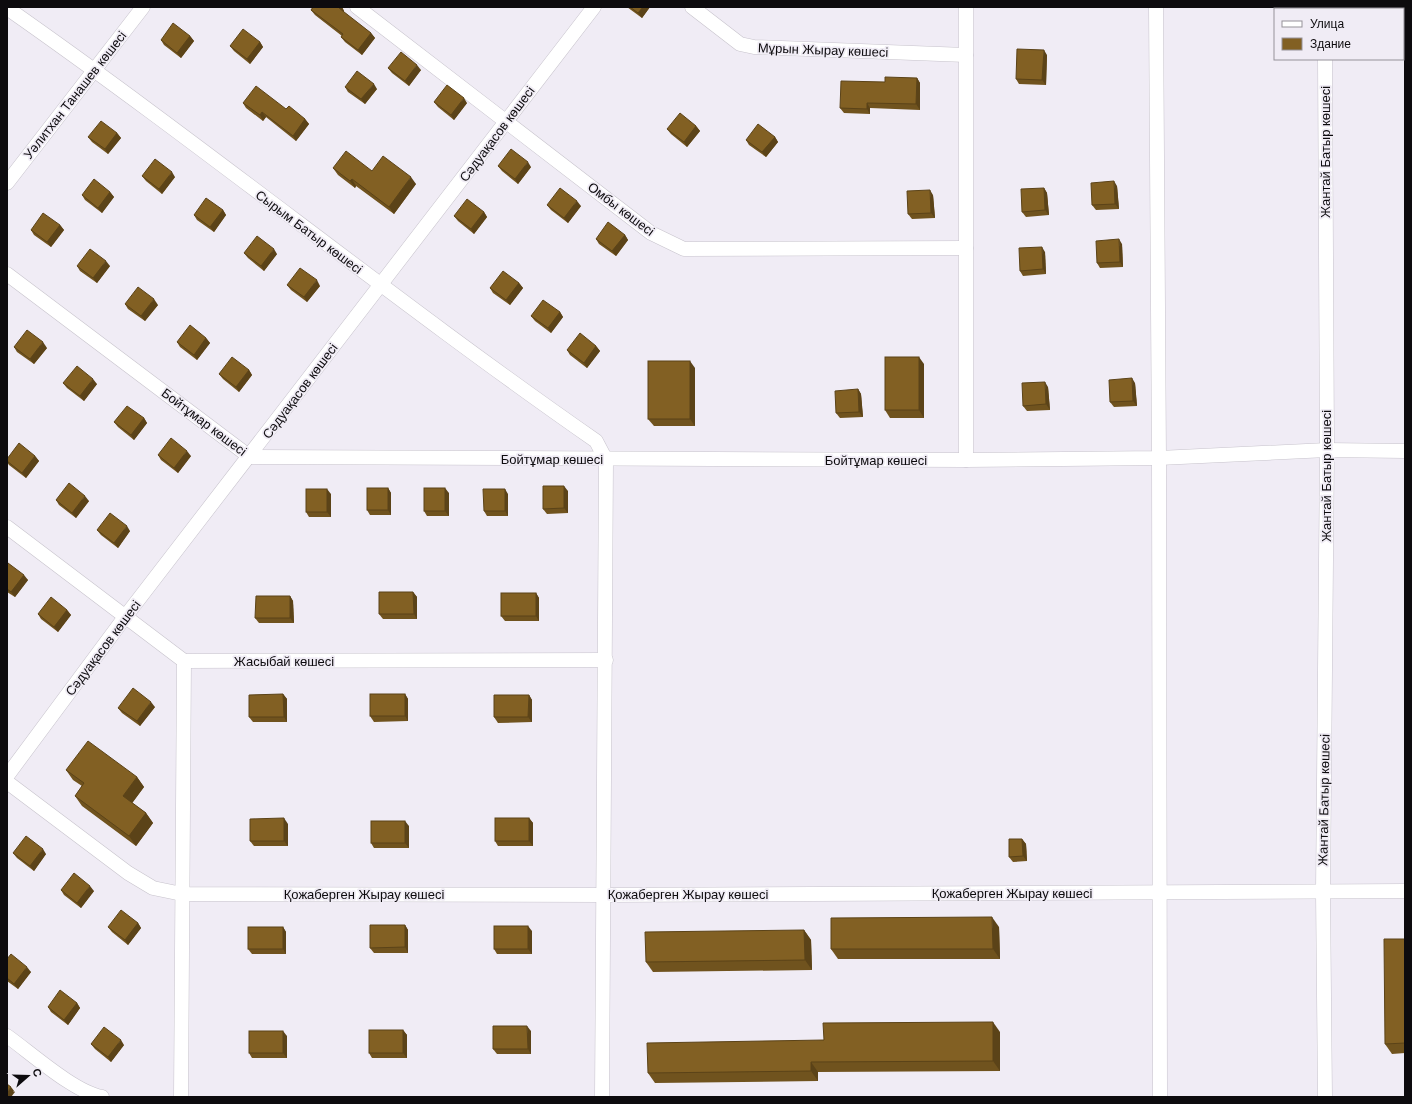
<svg xmlns="http://www.w3.org/2000/svg" width="1412" height="1104" viewBox="0 0 1412 1104" font-family="Helvetica,sans-serif">
<style>
.lines{fill:none;stroke-linecap:round;stroke-linejoin:round}
.street-casing{stroke:#c7c3cc;stroke-width:15}
.street{stroke:#fff;stroke-width:14}
.wall{fill:#70531e}
.shaded-wall{fill:#5b4318}
.building{fill:#826023;stroke:#5b4318}
.labels{text-anchor:middle;dominant-baseline:central;stroke-width:3.5;stroke-linejoin:round;paint-order:stroke}
.street-label{font-size:13px;fill:#0d0b0e;stroke:#f0ecf5}
</style>
<rect width="100%" height="100%" fill="#f0ecf5"/>
<g class="lines">
<defs>
<g id="street">
<polyline points="357,7 651,233 684,249 966,248"/>
<polyline points="692,7 740,44 754,47 966,55"/>
<polyline points="1156,7 1159,458 1160,1097"/>
<polyline points="1325,7 1325,9"/>
<path d="M 7,8 C 207,148 396,302 596,441 L 606,460 L 602,1097"/>
<polyline points="7,183 143,7"/>
<polyline points="7,274 250,457 966,460 1159,458 1327,450 1405,451"/>
<polyline points="966,460 966,7"/>
<polyline points="7,527 184,661 606,660"/>
<polyline points="7,776 125,617 594,7"/>
<polyline points="7,782 128,873 153,888 182,894 604,895 1405,891"/>
<path d="M 7,1036 C 31,1053 74,1092 102,1097"/>
<polyline points="181,1097 184,661"/>
<polyline points="1325,1097 1323,892 1327,450 1325,59"/>
</g>
</defs>
<!-- street casing -->
<use href="#street" class="street-casing"/>
<!-- street -->
<use href="#street" class="street"/>
</g>
<!-- wall -->
<g class="wall">
<polygon points="313,7 342,7 344,11 343,12 371,33 375,38 362,55 345,42 341,37 342,36 315,15 311,10"/>
<polygon points="627,7 650,7 642,18"/>
<polygon points="190,36 194,41 181,58 164,45 161,40"/>
<polygon points="260,42 263,47 250,64 234,51 230,46"/>
<polygon points="1047,55 1046,85 1019,84 1016,79"/>
<polygon points="388,68 421,70 409,86 392,73"/>
<polygon points="917,78 920,83 920,110 870,108 870,114 844,113 840,108 885,82"/>
<polygon points="345,87 377,89 365,104 348,92"/>
<polygon points="434,102 467,103 454,120 438,107"/>
<polygon points="243,103 286,109 305,119 309,124 296,141 266,117 263,121 246,108"/>
<polygon points="696,126 700,131 687,147 671,134 667,129"/>
<polygon points="117,133 121,138 108,154 92,142 88,137"/>
<polygon points="775,137 778,142 766,157 749,145 746,140"/>
<polygon points="498,166 531,167 518,184 502,171"/>
<polygon points="333,168 372,171 416,184 394,214 356,186 355,188 338,175"/>
<polygon points="142,176 175,177 162,194 146,181"/>
<polygon points="1117,186 1119,209 1096,210 1092,205"/>
<polygon points="1044,188 1047,193 1049,215 1026,217 1022,212"/>
<polygon points="110,192 114,197 102,213 85,200 82,195"/>
<polygon points="933,195 935,218 912,219 908,214"/>
<polygon points="547,205 581,206 568,223 551,210"/>
<polygon points="223,210 226,215 214,232 197,220 194,215"/>
<polygon points="484,212 487,217 474,234 458,221 454,216"/>
<polygon points="60,225 64,230 51,247 34,235 31,230"/>
<polygon points="625,235 628,240 616,256 599,244 596,239"/>
<polygon points="1122,244 1123,267 1100,268 1097,263"/>
<polygon points="1045,252 1046,274 1023,276 1020,271"/>
<polygon points="244,253 277,254 264,271 248,258"/>
<polygon points="77,266 110,266 97,283 80,271"/>
<polygon points="519,283 523,288 510,305 493,293 490,288"/>
<polygon points="287,285 320,286 307,302 291,290"/>
<polygon points="125,304 158,305 145,321 128,309"/>
<polygon points="560,312 563,317 551,333 535,321 531,316"/>
<polygon points="206,338 210,343 197,360 180,347 177,342"/>
<polygon points="596,346 600,351 587,368 570,355 567,350"/>
<polygon points="14,347 47,348 34,364 17,352"/>
<polygon points="924,364 924,418 890,418 885,410"/>
<polygon points="695,368 695,426 654,426 648,419"/>
<polygon points="249,370 252,375 239,392 223,379 219,374"/>
<polygon points="63,383 97,384 84,401 67,388"/>
<polygon points="1135,383 1137,406 1114,407 1110,402"/>
<polygon points="1048,387 1050,410 1027,411 1023,406"/>
<polygon points="858,389 861,394 863,417 840,418 836,413"/>
<polygon points="144,418 147,423 134,440 118,427 114,422"/>
<polygon points="158,455 191,456 178,473 161,460"/>
<polygon points="35,456 39,461 26,478 9,465 7,462 7,459"/>
<polygon points="388,488 391,493 391,515 370,515 367,510"/>
<polygon points="568,491 568,513 547,514 543,509"/>
<polygon points="449,493 449,516 427,516 424,511"/>
<polygon points="331,494 331,517 309,517 306,512"/>
<polygon points="508,494 508,516 487,516 484,511"/>
<polygon points="56,500 89,501 76,518 59,505"/>
<polygon points="97,530 130,531 118,548 101,535"/>
<polygon points="7,563 28,580 15,597 7,592"/>
<polygon points="413,592 417,597 417,619 383,619 379,614"/>
<polygon points="536,593 539,598 539,621 505,621 501,616"/>
<polygon points="290,596 293,601 294,623 259,623 255,618"/>
<polygon points="67,610 71,615 58,632 41,619 38,614"/>
<polygon points="283,694 287,699 287,722 253,722 249,717"/>
<polygon points="405,694 408,699 408,721 374,722 370,716"/>
<polygon points="529,695 532,700 532,722 498,723 494,717"/>
<polygon points="155,707 140,726 122,713 118,708"/>
<polygon points="66,770 137,777 144,787 132,803 146,813 153,823 136,846 82,806 75,796 82,786 73,780"/>
<polygon points="529,818 533,823 533,846 498,846 495,841"/>
<polygon points="288,824 288,846 254,846 250,841"/>
<polygon points="409,826 409,848 374,848 371,843"/>
<polygon points="1022,839 1026,844 1027,861 1013,862 1009,857"/>
<polygon points="13,853 46,854 34,871 17,858"/>
<polygon points="61,890 94,891 81,908 64,895"/>
<polygon points="138,923 141,928 128,945 112,932 108,927"/>
<polygon points="405,925 408,930 408,953 374,953 370,948"/>
<polygon points="283,927 286,932 286,954 252,954 248,949"/>
<polygon points="999,927 1000,959 838,959 831,949"/>
<polygon points="804,930 811,940 812,970 653,972 646,962"/>
<polygon points="532,931 532,954 497,954 494,949"/>
<polygon points="1405,939 1405,1053 1392,1054 1385,1044"/>
<polygon points="7,959 31,972 18,989 7,981"/>
<polygon points="77,1003 80,1008 68,1025 51,1012 48,1007"/>
<polygon points="403,1030 407,1035 407,1058 372,1058 369,1053"/>
<polygon points="531,1031 531,1054 497,1054 493,1049"/>
<polygon points="1000,1032 1000,1071 818,1072 818,1081 655,1083 648,1073 824,1040"/>
<polygon points="287,1036 287,1058 252,1058 249,1053"/>
<polygon points="91,1044 124,1045 111,1062 95,1049"/>
</g>
<!-- shaded-wall -->
<g class="shaded-wall">
<polygon points="340,7 342,7 344,11 342,13 339,8"/>
<polygon points="643,7 650,7 642,18 638,13"/>
<polygon points="371,33 375,38 362,55 358,50"/>
<polygon points="190,36 194,41 181,58 177,53"/>
<polygon points="260,42 263,47 250,64 247,59"/>
<polygon points="1044,50 1047,55 1046,85 1042,80"/>
<polygon points="417,65 421,70 409,86 405,81"/>
<polygon points="917,78 920,83 920,110 916,104"/>
<polygon points="374,84 377,89 365,104 361,99"/>
<polygon points="464,98 467,103 454,120 451,115"/>
<polygon points="867,103 870,108 870,114 867,109"/>
<polygon points="262,112 266,117 263,121 260,115"/>
<polygon points="305,119 309,124 296,141 293,136"/>
<polygon points="696,126 700,131 687,147 684,142"/>
<polygon points="117,133 121,138 108,154 105,149"/>
<polygon points="775,137 778,142 766,157 762,152"/>
<polygon points="528,162 531,167 518,184 515,179"/>
<polygon points="172,172 175,177 162,194 159,189"/>
<polygon points="411,177 416,184 394,214 389,207"/>
<polygon points="352,179 356,186 355,188 350,181"/>
<polygon points="1114,181 1117,186 1119,209 1115,204"/>
<polygon points="1044,188 1047,193 1049,215 1045,210"/>
<polygon points="930,190 933,195 935,218 931,213"/>
<polygon points="110,192 114,197 102,213 98,208"/>
<polygon points="577,201 581,206 568,223 564,218"/>
<polygon points="223,210 226,215 214,232 210,227"/>
<polygon points="484,212 487,217 474,234 471,229"/>
<polygon points="60,225 64,230 51,247 47,242"/>
<polygon points="625,235 628,240 616,256 612,251"/>
<polygon points="1119,239 1122,244 1123,267 1120,262"/>
<polygon points="1042,247 1045,252 1046,274 1043,269"/>
<polygon points="274,249 277,254 264,271 261,266"/>
<polygon points="106,261 110,266 97,283 93,278"/>
<polygon points="317,280 320,286 307,302 304,297"/>
<polygon points="519,283 523,288 510,305 506,300"/>
<polygon points="154,299 158,305 145,321 141,316"/>
<polygon points="560,312 563,317 551,333 548,328"/>
<polygon points="206,338 210,343 197,360 194,355"/>
<polygon points="43,342 47,348 34,364 30,359"/>
<polygon points="596,346 600,351 587,368 584,363"/>
<polygon points="919,357 924,364 924,418 919,410"/>
<polygon points="690,361 695,368 695,426 690,419"/>
<polygon points="249,370 252,375 239,392 236,387"/>
<polygon points="1132,378 1135,383 1137,406 1133,401"/>
<polygon points="93,379 97,384 84,401 80,396"/>
<polygon points="1045,382 1048,387 1050,410 1046,404"/>
<polygon points="858,389 861,394 863,417 859,412"/>
<polygon points="144,418 147,423 134,440 131,435"/>
<polygon points="187,451 191,456 178,473 174,468"/>
<polygon points="35,456 39,461 26,478 22,473"/>
<polygon points="564,486 568,491 568,513 564,508"/>
<polygon points="388,488 391,493 391,515 388,510"/>
<polygon points="445,488 449,493 449,516 445,511"/>
<polygon points="327,489 331,494 331,517 327,512"/>
<polygon points="505,489 508,494 508,516 505,511"/>
<polygon points="85,496 89,501 76,518 72,513"/>
<polygon points="127,526 130,531 118,548 114,543"/>
<polygon points="24,575 28,580 15,597 11,592"/>
<polygon points="413,592 417,597 417,619 414,614"/>
<polygon points="536,593 539,598 539,621 536,616"/>
<polygon points="290,596 293,601 294,623 290,618"/>
<polygon points="67,610 71,615 58,632 54,627"/>
<polygon points="283,694 287,699 287,722 284,717"/>
<polygon points="405,694 408,699 408,721 405,716"/>
<polygon points="529,695 532,700 532,722 528,717"/>
<polygon points="151,702 155,707 140,726 137,721"/>
<polygon points="137,777 144,787 130,806 123,796"/>
<polygon points="146,813 153,823 136,846 129,836"/>
<polygon points="284,818 288,824 288,846 284,841"/>
<polygon points="529,818 533,823 533,846 529,841"/>
<polygon points="405,821 409,826 409,848 405,843"/>
<polygon points="1022,839 1026,844 1027,861 1023,856"/>
<polygon points="43,849 46,854 34,871 30,866"/>
<polygon points="90,886 94,891 81,908 77,903"/>
<polygon points="992,917 999,927 1000,959 993,949"/>
<polygon points="138,923 141,928 128,945 125,940"/>
<polygon points="405,925 408,930 408,953 405,947"/>
<polygon points="528,926 532,931 532,954 528,949"/>
<polygon points="283,927 286,932 286,954 283,949"/>
<polygon points="804,930 811,940 812,970 805,960"/>
<polygon points="27,967 31,972 18,989 14,984"/>
<polygon points="77,1003 80,1008 68,1025 64,1020"/>
<polygon points="993,1022 1000,1032 1000,1071 993,1061"/>
<polygon points="527,1026 531,1031 531,1054 528,1049"/>
<polygon points="403,1030 407,1035 407,1058 403,1053"/>
<polygon points="283,1031 287,1036 287,1058 283,1053"/>
<polygon points="121,1040 124,1045 111,1062 108,1057"/>
<polygon points="811,1062 818,1072 818,1081 811,1071"/>
<polygon points="11,1087 15,1092 11,1097 7,1097 7,1092"/>
</g>
<!-- building -->
<g class="building">
<polygon points="313,7 340,7 339,8 371,33 358,50 341,37 343,34 311,10"/>
<polygon points="630,7 643,7 638,13"/>
<polygon points="173,23 190,36 177,53 161,40"/>
<polygon points="243,29 260,42 247,59 230,46"/>
<polygon points="1017,49 1044,50 1042,80 1016,79"/>
<polygon points="401,52 417,65 405,81 388,68"/>
<polygon points="357,71 374,84 361,99 345,87"/>
<polygon points="885,77 917,78 916,104 867,103 867,109 840,108 841,81 885,82"/>
<polygon points="447,85 464,98 451,115 434,102"/>
<polygon points="256,86 286,109 289,106 305,119 293,136 262,112 260,115 243,103"/>
<polygon points="680,113 696,126 684,142 667,129"/>
<polygon points="101,121 117,133 105,149 88,137"/>
<polygon points="758,124 775,137 762,152 746,140"/>
<polygon points="511,149 528,162 515,179 498,166"/>
<polygon points="346,151 372,171 383,156 411,177 389,207 352,179 350,181 333,168"/>
<polygon points="155,159 172,172 159,189 142,176"/>
<polygon points="94,179 110,192 98,208 82,195"/>
<polygon points="1114,181 1115,204 1092,205 1091,183"/>
<polygon points="560,188 577,201 564,218 547,205"/>
<polygon points="1044,188 1045,210 1022,212 1021,189"/>
<polygon points="930,190 931,213 908,214 907,191"/>
<polygon points="206,198 223,210 210,227 194,215"/>
<polygon points="467,199 484,212 471,229 454,216"/>
<polygon points="43,213 60,225 47,242 31,230"/>
<polygon points="608,222 625,235 612,251 596,239"/>
<polygon points="257,236 274,249 261,266 244,253"/>
<polygon points="1119,239 1120,262 1097,263 1096,241"/>
<polygon points="1042,247 1043,269 1020,271 1019,248"/>
<polygon points="90,249 106,261 93,278 77,266"/>
<polygon points="300,268 317,280 304,297 287,285"/>
<polygon points="503,271 519,283 506,300 490,288"/>
<polygon points="138,287 154,299 141,316 125,304"/>
<polygon points="543,300 560,312 548,328 531,316"/>
<polygon points="190,325 206,338 194,355 177,342"/>
<polygon points="27,330 43,342 30,359 14,347"/>
<polygon points="580,333 596,346 584,363 567,350"/>
<polygon points="232,357 249,370 236,387 219,374"/>
<rect x="885" y="357" width="34" height="53"/>
<rect x="648" y="361" width="42" height="58"/>
<polygon points="77,366 93,379 80,396 63,383"/>
<polygon points="1132,378 1133,401 1110,402 1109,380"/>
<polygon points="1045,382 1046,404 1023,406 1022,383"/>
<polygon points="858,389 859,412 836,413 835,391"/>
<polygon points="127,406 144,418 131,435 114,422"/>
<polygon points="171,438 187,451 174,468 158,455"/>
<polygon points="19,443 35,456 22,473 7,461 7,459"/>
<polygon points="69,483 85,496 72,513 56,500"/>
<polygon points="543,486 564,486 564,508 543,509"/>
<rect x="367" y="488" width="21" height="22"/>
<rect x="424" y="488" width="21" height="23"/>
<rect x="306" y="489" width="21" height="23"/>
<polygon points="483,489 505,489 505,511 484,511"/>
<polygon points="110,513 127,526 114,543 97,530"/>
<polygon points="7,563 8,563 24,575 11,592 7,589"/>
<polygon points="379,592 413,592 414,614 379,614"/>
<rect x="501" y="593" width="35" height="23"/>
<polygon points="256,596 290,596 290,618 255,618"/>
<polygon points="51,597 67,610 54,627 38,614"/>
<polygon points="133,688 151,702 137,721 118,708"/>
<polygon points="283,694 284,717 249,717 249,695"/>
<rect x="370" y="694" width="35" height="22"/>
<polygon points="494,695 529,695 528,717 494,717"/>
<polygon points="88,741 137,777 123,796 146,813 129,836 75,796 84,783 66,770"/>
<polygon points="284,818 284,841 250,841 250,819"/>
<rect x="495" y="818" width="34" height="23"/>
<rect x="371" y="821" width="34" height="22"/>
<polygon points="26,836 43,849 30,866 13,853"/>
<polygon points="1009,839 1022,839 1023,856 1009,857"/>
<polygon points="74,873 90,886 77,903 61,890"/>
<polygon points="121,910 138,923 125,940 108,927"/>
<polygon points="992,917 993,949 831,949 831,918"/>
<polygon points="370,925 405,925 405,947 370,948"/>
<rect x="494" y="926" width="34" height="23"/>
<rect x="248" y="927" width="35" height="22"/>
<polygon points="804,930 805,960 646,962 645,932"/>
<polygon points="1384,939 1405,939 1405,1043 1385,1044"/>
<polygon points="11,954 27,967 14,984 7,978 7,959"/>
<polygon points="60,990 77,1003 64,1020 48,1007"/>
<polygon points="993,1022 993,1061 811,1062 811,1071 648,1073 647,1043 824,1040 823,1023"/>
<polygon points="493,1026 527,1026 528,1049 493,1049"/>
<polygon points="104,1027 121,1040 108,1057 91,1044"/>
<rect x="369" y="1030" width="34" height="23"/>
<rect x="249" y="1031" width="34" height="22"/>
<polygon points="7,1084 11,1087 7,1092"/>
</g>
<g class="labels">
<!-- street labels -->
<g class="street-label">
<text transform="translate(823 50) rotate(2)">Мұрын Жырау көшесі</text>
<text transform="translate(75 95) rotate(-52)">Уәлитхан Танашев көшесі</text>
<text transform="translate(497 134) rotate(-53)">Сәдуақасов көшесі</text>
<text transform="translate(1325 152) rotate(-90)">Жантай Батыр көшесі</text>
<text transform="translate(621 209) rotate(37)">Омбы көшесі</text>
<text transform="translate(309 232) rotate(37)">Сырым Батыр көшесі</text>
<text transform="translate(300 391) rotate(-53)">Сәдуақасов көшесі</text>
<text transform="translate(204 422) rotate(37)">Бойтұмар көшесі</text>
<text x="552" y="459">Бойтұмар көшесі</text>
<text x="876" y="460">Бойтұмар көшесі</text>
<text transform="translate(1326 476) rotate(-90)">Жантай Батыр көшесі</text>
<text transform="translate(103 648) rotate(-53)">Сәдуақасов көшесі</text>
<text x="284" y="661">Жасыбай көшесі</text>
<text transform="translate(1324 800) rotate(-89)">Жантай Батыр көшесі</text>
<text x="1012" y="893">Қожаберген Жырау көшесі</text>
<text x="364" y="894">Қожаберген Жырау көшесі</text>
<text x="688" y="894">Қожаберген Жырау көшесі</text>
</g>
</g>
<!-- border -->
<rect width="1412" height="1104" fill="none" stroke="#0d0b0e" stroke-width="16"/>
<!-- legend -->
<rect x="1274" y="8" width="130" height="52" fill="#f0ecf5" stroke="#959299"/>
<rect x="1282" y="21" width="20" height="6" fill="#ffffff" stroke="#959299"/>
<text x="1310" y="28" font-size="12" fill="#0d0b0e">Улица</text>
<rect x="1282" y="38" width="20" height="12" fill="#826023" stroke="#959299"/>
<text x="1310" y="48" font-size="12" fill="#0d0b0e">Здание</text>
<!-- north arrow -->
<g transform="translate(28 1076) rotate(70)" stroke="#f0ecf5" stroke-width="3" paint-order="stroke">
<path d="M0-3L7 15L0 10L-7 15Z" fill="#0d0b0e"/>
<text y="-6" font-size="11" font-weight="bold" text-anchor="middle" fill="#0d0b0e">С</text>
</g>
</svg>
